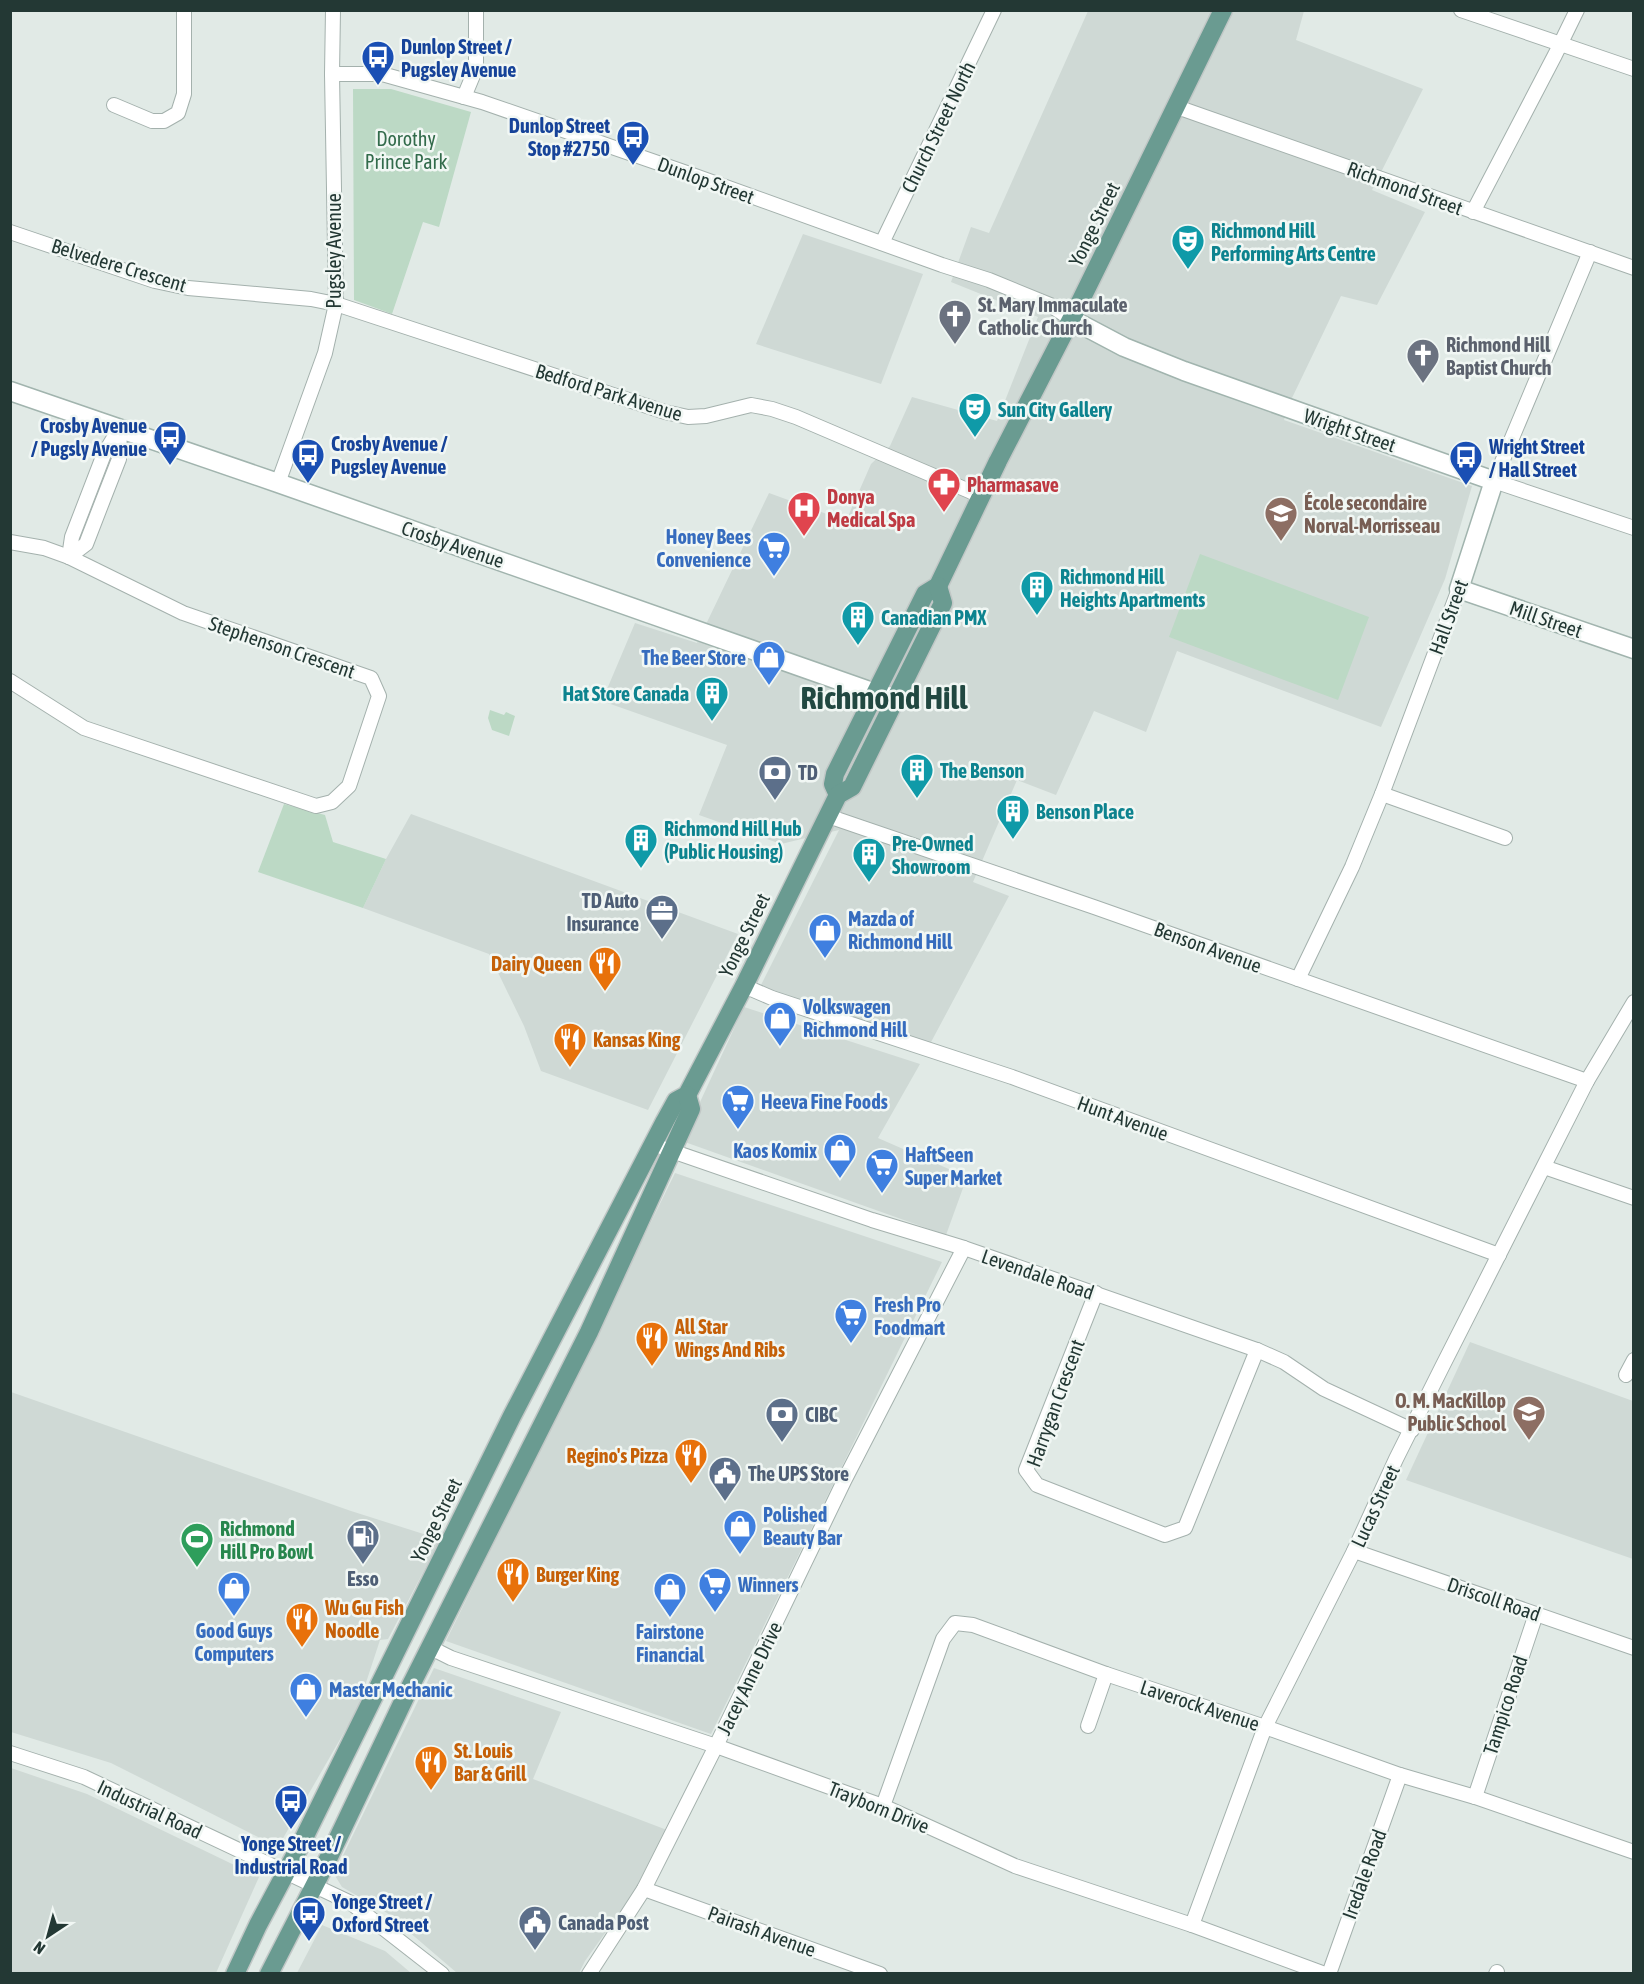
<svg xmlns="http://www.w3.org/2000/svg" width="1644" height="1984" viewBox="0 0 1644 1984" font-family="'Asap Condensed',sans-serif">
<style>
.built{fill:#cfd9d5}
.green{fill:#bcd9c5}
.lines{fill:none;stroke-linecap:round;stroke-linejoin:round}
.street-casing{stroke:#a4b1ad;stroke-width:16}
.secondary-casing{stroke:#a1b4ae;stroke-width:21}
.primary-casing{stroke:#c1c7c6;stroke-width:21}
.street{stroke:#fff;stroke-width:14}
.secondary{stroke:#fff;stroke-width:18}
.primary{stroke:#6a9b91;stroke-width:18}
.labels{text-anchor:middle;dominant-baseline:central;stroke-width:5;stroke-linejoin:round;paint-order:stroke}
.transit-label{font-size:20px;font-weight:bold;fill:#164399;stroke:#f1f7f4;text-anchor:start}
.street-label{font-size:20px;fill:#233834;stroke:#f1f7f4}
.park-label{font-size:20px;fill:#326b4b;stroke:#f1f7f4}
.culture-label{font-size:20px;font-weight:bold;fill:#0d838f;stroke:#f1f7f4;text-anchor:start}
.worship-label{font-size:20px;font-weight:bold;fill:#5b616d;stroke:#f1f7f4;text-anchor:start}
.health-label{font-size:20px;font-weight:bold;fill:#be3a42;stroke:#f1f7f4;text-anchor:start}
.education-label{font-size:20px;font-weight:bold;fill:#785e54;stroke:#f1f7f4;text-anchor:start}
.shop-label{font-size:20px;font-weight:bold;fill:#366cbe;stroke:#f1f7f4;text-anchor:start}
.service-label{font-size:20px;font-weight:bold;fill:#4e5e75;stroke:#f1f7f4;text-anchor:start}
.food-label{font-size:20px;font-weight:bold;fill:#c56008;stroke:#f1f7f4;text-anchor:start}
.leisure-label{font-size:20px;font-weight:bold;fill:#27864d;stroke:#f1f7f4;text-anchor:start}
.town-label{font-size:32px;font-weight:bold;fill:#214841;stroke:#f1f7f4}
</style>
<rect width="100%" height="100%" fill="#e1eae6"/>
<!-- built -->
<g class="built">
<polygon points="1088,11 1304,11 1296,40 1423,89 1372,190 1425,212 1377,305 1341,296 1291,400 1284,420 1472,486 1445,579 1381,727 1177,651 1146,732 1094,711 1056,795 1017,780 973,882 1009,896 930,1044 759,989 839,830 781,844 699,815 727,745 602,701 635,623 697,643 769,493 846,521 871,464 890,446 912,397 997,421 1038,317 951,282 971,227 989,233"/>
<polygon points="803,234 923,274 881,384 756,344"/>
<polygon points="411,814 738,934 648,1110 541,1071 524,1026 489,954 363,908 386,859"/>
<polygon points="744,1007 920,1064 878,1138 967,1177 946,1235 682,1141"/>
<polygon points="675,1173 942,1262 711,1734 446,1641"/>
<polygon points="1470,1342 1633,1401 1633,1559 1406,1480"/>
<polygon points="11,1392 351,1511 433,1537 439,1542 388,1639 380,1640 357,1710 278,1847 111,1763 11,1732"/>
<polygon points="434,1668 561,1712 533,1779 667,1830 631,1897 585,1961 579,1973 457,1973 387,1913 342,1887 334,1874"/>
<polygon points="11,1768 87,1794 259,1877 216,1973 11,1973"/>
<polygon points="322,1925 385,1951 411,1973 297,1973"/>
</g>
<!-- green -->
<g class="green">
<polygon points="353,89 391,89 471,112 439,227 423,222 392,314 354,300"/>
<polygon points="1200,554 1369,617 1338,700 1169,637"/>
<polygon points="490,710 504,715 506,712 515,716 509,736 492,730 488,718"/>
<polygon points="284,804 325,815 333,842 386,859 363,908 258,872"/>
</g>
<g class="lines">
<defs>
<g id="street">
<polyline points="1461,10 1634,69"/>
<polyline points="332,74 382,74 482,102 687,173 942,265 989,280 1050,305 1071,319"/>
<polyline points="464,97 476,68 476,10"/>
<polyline points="114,105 152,121 164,121 178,113 184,94 184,10"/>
<polyline points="1177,107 1634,268"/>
<polyline points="1473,212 1555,55 1577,10"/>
<polyline points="10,232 155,281 188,288 311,299 336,304 665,412 688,417 706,416 751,405 772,409 796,417 981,496"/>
<polyline points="882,243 994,10"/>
<polyline points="1590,252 1494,481 1634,528"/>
<polyline points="278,483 325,353 336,304 332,74 333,10"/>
<polyline points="10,542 44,548 69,557 183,613 371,678 379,696 349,786 332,802 316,806 84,728 10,681"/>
<polyline points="69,557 86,544 103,500 119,459 120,428"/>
<polyline points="69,557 72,537 104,454 119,429"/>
<polyline points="1382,794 1505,838"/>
<polyline points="828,816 1094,907 1587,1081"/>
<polyline points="1298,979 1352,867 1382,794 1459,589"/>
<polyline points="744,986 772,998 1012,1077 1499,1255"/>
<polyline points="663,1148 872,1220 964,1248 1257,1350 1284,1362 1324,1389 1412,1430"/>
<polyline points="1544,1167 1634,1198"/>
<polyline points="1096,1293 1026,1470 1037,1485 1165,1535 1185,1528 1257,1350"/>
<polyline points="1626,1375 1634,1360"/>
<polyline points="1354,1551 1634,1648"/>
<polyline points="431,1648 451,1658 716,1746 849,1794 883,1806 1015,1866 1192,1925 1325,1974"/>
<polyline points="1088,1726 1106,1674"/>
<polyline points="10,1753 84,1777 351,1903 442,1974"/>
<polyline points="1475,1797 1536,1614"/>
<polyline points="883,1806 943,1639 955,1623 973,1625 1106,1674 1265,1727 1400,1775 1475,1797 1634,1852"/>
<polyline points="644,1889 880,1974"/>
<polyline points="1192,1925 1265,1727 1354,1551 1396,1459 1442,1367 1587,1081 1634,1002"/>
<polyline points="589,1974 644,1889 716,1746 845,1479 964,1248"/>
<polyline points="1329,1974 1400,1775"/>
<polyline points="1496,1974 1497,1972"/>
</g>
<g id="secondary">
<polyline points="1071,319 1124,347 1184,371 1494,481 1459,589 1634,649"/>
<polyline points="10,391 278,483 875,693 896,698"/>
</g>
<g id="primary">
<polyline points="838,795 833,784 835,774 925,594 938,586 998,461 1081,300 1223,10"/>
<polyline points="235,1974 258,1925 301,1844 512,1416 665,1121 676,1101 687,1095 744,986 838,795 852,787 943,603 938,586"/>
<polyline points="269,1974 329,1857 408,1691 589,1332 691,1109 687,1095"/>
</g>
</defs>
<!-- street casing -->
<use href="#street" class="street-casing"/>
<!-- secondary casing -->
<use href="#secondary" class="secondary-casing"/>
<!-- primary casing -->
<use href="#primary" class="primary-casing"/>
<!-- street -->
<use href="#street" class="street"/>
<!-- secondary -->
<use href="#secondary" class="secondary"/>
<!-- primary -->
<use href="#primary" class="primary"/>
</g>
<!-- icons -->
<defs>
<symbol id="bus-pin" viewBox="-11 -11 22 30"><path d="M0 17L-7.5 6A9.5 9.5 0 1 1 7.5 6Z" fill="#1a4fb4" stroke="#f1f7f4"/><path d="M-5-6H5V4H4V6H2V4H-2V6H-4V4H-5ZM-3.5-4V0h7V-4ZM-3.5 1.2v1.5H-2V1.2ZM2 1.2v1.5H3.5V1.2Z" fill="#fff"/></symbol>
<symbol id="theatre-pin" viewBox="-11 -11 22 30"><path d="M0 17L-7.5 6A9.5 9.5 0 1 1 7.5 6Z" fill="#0f9aa8" stroke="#f1f7f4"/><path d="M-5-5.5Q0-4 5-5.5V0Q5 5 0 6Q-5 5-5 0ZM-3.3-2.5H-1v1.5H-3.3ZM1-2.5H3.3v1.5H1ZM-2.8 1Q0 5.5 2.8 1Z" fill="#fff"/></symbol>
<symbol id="church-pin" viewBox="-11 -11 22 30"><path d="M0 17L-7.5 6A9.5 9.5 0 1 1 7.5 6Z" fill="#6b7280" stroke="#f1f7f4"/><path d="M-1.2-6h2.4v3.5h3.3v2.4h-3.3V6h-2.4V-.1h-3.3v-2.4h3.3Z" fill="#fff"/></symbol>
<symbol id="pharmacy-pin" viewBox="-11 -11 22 30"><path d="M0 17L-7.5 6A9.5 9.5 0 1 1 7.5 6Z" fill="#e0444e" stroke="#f1f7f4"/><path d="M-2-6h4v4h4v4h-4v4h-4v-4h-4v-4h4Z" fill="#fff"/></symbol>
<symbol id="hospital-pin" viewBox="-11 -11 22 30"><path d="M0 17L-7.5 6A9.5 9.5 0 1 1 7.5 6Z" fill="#e0444e" stroke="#f1f7f4"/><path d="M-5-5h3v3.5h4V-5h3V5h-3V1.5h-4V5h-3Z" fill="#fff"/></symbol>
<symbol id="school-pin" viewBox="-11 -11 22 30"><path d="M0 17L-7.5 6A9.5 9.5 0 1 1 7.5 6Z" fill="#8d6e63" stroke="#f1f7f4"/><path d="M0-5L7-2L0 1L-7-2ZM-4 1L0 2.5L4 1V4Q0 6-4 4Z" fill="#fff"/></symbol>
<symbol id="supermarket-pin" viewBox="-11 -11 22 30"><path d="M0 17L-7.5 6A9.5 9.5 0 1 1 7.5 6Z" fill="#3f7fe0" stroke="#f1f7f4"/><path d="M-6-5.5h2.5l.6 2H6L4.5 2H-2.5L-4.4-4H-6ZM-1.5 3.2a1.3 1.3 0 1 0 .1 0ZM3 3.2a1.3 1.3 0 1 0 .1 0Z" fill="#fff"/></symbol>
<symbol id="building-pin" viewBox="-11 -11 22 30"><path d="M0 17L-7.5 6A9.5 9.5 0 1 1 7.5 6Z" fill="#0f9aa8" stroke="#f1f7f4"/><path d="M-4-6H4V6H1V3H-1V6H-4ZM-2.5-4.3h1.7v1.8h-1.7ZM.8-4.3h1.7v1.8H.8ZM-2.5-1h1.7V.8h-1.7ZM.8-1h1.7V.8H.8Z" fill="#fff"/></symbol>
<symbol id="shop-pin" viewBox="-11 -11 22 30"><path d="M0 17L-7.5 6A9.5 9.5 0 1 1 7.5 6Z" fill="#3f7fe0" stroke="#f1f7f4"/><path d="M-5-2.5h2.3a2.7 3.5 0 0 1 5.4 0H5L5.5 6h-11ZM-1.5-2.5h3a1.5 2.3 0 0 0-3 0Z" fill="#fff"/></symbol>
<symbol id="bank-pin" viewBox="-11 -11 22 30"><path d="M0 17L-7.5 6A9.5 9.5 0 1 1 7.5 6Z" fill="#5c6f8a" stroke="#f1f7f4"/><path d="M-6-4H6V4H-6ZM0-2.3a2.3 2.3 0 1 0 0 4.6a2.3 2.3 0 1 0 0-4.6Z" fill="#fff"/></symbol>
<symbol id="office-pin" viewBox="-11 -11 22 30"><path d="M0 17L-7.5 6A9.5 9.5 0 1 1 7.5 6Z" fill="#5c6f8a" stroke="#f1f7f4"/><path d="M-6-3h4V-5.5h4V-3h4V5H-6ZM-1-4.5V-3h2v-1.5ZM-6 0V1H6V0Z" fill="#fff"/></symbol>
<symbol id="restaurant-pin" viewBox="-11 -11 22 30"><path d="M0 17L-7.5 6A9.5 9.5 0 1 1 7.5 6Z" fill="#e8710a" stroke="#f1f7f4"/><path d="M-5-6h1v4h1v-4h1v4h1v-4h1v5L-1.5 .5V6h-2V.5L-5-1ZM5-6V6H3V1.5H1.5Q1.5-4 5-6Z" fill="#fff"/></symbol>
<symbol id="civic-pin" viewBox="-11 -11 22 30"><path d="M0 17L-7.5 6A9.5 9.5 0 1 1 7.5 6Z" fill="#5c6f8a" stroke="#f1f7f4"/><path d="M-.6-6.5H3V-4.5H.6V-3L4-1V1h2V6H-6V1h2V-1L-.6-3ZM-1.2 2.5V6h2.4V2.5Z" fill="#fff"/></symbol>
<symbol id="fuel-pin" viewBox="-11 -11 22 30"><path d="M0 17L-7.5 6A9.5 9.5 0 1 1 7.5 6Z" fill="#5c6f8a" stroke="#f1f7f4"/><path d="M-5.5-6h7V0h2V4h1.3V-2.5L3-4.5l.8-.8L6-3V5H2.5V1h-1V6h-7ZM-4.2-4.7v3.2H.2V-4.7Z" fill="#fff"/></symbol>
<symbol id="stadium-pin" viewBox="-11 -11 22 30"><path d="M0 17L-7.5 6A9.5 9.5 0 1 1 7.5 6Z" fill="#2e9e5b" stroke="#f1f7f4"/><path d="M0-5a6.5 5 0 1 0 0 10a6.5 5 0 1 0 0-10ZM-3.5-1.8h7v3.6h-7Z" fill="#fff"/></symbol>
</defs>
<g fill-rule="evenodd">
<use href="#bus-pin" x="359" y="38" width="38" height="52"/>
<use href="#bus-pin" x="614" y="118" width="38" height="52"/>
<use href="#theatre-pin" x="1169" y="222" width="38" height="52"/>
<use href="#church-pin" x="936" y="297" width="38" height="52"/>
<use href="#church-pin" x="1404" y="336" width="38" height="52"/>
<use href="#theatre-pin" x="956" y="390" width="38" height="52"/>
<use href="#bus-pin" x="151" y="418" width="38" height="52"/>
<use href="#bus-pin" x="289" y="436" width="38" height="52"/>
<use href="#bus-pin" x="1447" y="438" width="38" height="52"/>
<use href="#pharmacy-pin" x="925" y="465" width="38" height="52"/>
<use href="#hospital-pin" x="785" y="489" width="38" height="52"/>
<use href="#school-pin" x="1262" y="494" width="38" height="52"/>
<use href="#supermarket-pin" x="755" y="529" width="38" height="52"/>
<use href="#building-pin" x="1018" y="568" width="38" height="52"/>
<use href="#building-pin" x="839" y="598" width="38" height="52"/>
<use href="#shop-pin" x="750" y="638" width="38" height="52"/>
<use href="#building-pin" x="693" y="674" width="38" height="52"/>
<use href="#building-pin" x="898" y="751" width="38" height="52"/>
<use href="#bank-pin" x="756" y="753" width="38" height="52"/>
<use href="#building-pin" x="994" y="792" width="38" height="52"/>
<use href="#building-pin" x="622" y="821" width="38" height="52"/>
<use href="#building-pin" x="850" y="835" width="38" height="52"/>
<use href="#office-pin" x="643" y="892" width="38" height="52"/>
<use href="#shop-pin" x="806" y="911" width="38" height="52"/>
<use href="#restaurant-pin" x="586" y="944" width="38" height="52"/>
<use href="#shop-pin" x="761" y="999" width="38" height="52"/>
<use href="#restaurant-pin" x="551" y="1020" width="38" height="52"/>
<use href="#supermarket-pin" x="719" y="1082" width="38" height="52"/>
<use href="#shop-pin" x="821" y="1131" width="38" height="52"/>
<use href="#supermarket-pin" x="863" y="1146" width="38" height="52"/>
<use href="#supermarket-pin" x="832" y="1296" width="38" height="52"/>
<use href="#restaurant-pin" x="633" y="1319" width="38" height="52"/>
<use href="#school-pin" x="1510" y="1393" width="38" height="52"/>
<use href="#bank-pin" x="763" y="1395" width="38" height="52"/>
<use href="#restaurant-pin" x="672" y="1436" width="38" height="52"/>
<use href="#civic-pin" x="706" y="1454" width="38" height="52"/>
<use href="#shop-pin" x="721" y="1507" width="38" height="52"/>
<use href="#fuel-pin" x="344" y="1517" width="38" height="52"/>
<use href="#stadium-pin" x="178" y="1520" width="38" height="52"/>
<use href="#restaurant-pin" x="494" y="1555" width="38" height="52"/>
<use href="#supermarket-pin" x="696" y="1565" width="38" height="52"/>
<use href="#shop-pin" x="215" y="1569" width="38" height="52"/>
<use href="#shop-pin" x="651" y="1570" width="38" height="52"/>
<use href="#restaurant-pin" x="283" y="1600" width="38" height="52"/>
<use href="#shop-pin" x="287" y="1670" width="38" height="52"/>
<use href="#restaurant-pin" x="412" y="1743" width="38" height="52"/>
<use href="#bus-pin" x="272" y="1782" width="38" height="52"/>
<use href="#bus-pin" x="290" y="1894" width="38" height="52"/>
<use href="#civic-pin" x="516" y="1903" width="38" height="52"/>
</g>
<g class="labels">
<!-- transit labels -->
<g class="transit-label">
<text x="401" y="46">Dunlop Street /<tspan x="401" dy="23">Pugsley Avenue</tspan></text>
<text x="610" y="125" text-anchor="end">Dunlop Street<tspan x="610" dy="23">Stop #2750</tspan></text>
<text x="147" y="425" text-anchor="end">Crosby Avenue<tspan x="147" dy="23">/ Pugsly Avenue</tspan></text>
<text x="331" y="443">Crosby Avenue /<tspan x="331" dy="23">Pugsley Avenue</tspan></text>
<text x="1489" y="446">Wright Street<tspan x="1489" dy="23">/ Hall Street</tspan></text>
<text x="291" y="1843" text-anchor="middle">Yonge Street /<tspan x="291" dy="23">Industrial Road</tspan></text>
<text x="332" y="1901">Yonge Street /<tspan x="332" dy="23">Oxford Street</tspan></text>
</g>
<!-- street labels -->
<g class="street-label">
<text transform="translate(938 127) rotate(-64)">Church Street North</text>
<text transform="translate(706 180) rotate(20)">Dunlop Street</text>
<text transform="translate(1405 188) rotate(20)">Richmond Street</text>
<text transform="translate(1094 224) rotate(-64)">Yonge Street</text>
<text transform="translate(333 251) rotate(-90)">Pugsley Avenue</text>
<text transform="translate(119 265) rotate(17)">Belvedere Crescent</text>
<text transform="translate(609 392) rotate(17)">Bedford Park Avenue</text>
<text transform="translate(1350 430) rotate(19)">Wright Street</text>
<text transform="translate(453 544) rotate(19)">Crosby Avenue</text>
<text transform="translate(1448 617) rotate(-70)">Hall Street</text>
<text transform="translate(1546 619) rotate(19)">Mill Street</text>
<text transform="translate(282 647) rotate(19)">Stephenson Crescent</text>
<text transform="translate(744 935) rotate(-64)">Yonge Street</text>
<text transform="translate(1208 947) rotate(20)">Benson Avenue</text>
<text transform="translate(1123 1118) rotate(20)">Hunt Avenue</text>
<text transform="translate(1038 1274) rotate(19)">Levendale Road</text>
<text transform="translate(1055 1403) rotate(-70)">Harrygan Crescent</text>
<text transform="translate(1375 1506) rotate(-65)">Lucas Street</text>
<text transform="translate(436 1520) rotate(-64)">Yonge Street</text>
<text transform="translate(1494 1599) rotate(19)">Driscoll Road</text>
<text transform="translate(749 1678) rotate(-64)">Jacey Anne Drive</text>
<text transform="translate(1200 1705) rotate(18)">Laverock Avenue</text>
<text transform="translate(1505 1705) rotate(-72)">Tampico Road</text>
<text transform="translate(879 1807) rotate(22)">Trayborn Drive</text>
<text transform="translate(150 1809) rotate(25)">Industrial Road</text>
<text transform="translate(1364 1874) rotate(-70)">Iredale Road</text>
<text transform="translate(762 1931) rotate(20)">Pairash Avenue</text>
</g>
<!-- park labels -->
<g class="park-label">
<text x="406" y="138">Dorothy<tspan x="406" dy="23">Prince Park</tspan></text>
</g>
<!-- culture labels -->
<g class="culture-label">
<text x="1211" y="230">Richmond Hill<tspan x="1211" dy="23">Performing Arts Centre</tspan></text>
<text x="998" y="409">Sun City Gallery</text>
<text x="1060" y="576">Richmond Hill<tspan x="1060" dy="23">Heights Apartments</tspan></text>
<text x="881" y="617">Canadian PMX</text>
<text x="689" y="693" text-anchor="end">Hat Store Canada</text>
<text x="940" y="770">The Benson</text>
<text x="1036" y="811">Benson Place</text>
<text x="664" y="828">Richmond Hill Hub<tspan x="664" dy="23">(Public Housing)</tspan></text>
<text x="892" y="843">Pre-Owned<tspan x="892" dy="23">Showroom</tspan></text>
</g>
<!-- worship labels -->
<g class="worship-label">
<text x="978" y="304">St. Mary Immaculate<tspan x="978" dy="23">Catholic Church</tspan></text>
<text x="1446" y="344">Richmond Hill<tspan x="1446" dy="23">Baptist Church</tspan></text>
</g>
<!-- health labels -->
<g class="health-label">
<text x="967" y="484">Pharmasave</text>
<text x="827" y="496">Donya<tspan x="827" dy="23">Medical Spa</tspan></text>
</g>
<!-- education labels -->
<g class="education-label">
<text x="1304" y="502">École secondaire<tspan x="1304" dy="23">Norval-Morrisseau</tspan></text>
<text x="1506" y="1400" text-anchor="end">O. M. MacKillop<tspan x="1506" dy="23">Public School</tspan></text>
</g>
<!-- shop labels -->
<g class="shop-label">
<text x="751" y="536" text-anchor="end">Honey Bees<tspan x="751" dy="23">Convenience</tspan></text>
<text x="746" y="657" text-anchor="end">The Beer Store</text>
<text x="848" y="918">Mazda of<tspan x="848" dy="23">Richmond Hill</tspan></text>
<text x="803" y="1006">Volkswagen<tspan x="803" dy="23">Richmond Hill</tspan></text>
<text x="761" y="1101">Heeva Fine Foods</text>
<text x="817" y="1150" text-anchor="end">Kaos Komix</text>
<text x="905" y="1154">HaftSeen<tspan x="905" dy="23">Super Market</tspan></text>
<text x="874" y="1304">Fresh Pro<tspan x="874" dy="23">Foodmart</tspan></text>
<text x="763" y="1514">Polished<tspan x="763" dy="23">Beauty Bar</tspan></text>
<text x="738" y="1584">Winners</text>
<text x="234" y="1630" text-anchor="middle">Good Guys<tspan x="234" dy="23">Computers</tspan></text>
<text x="670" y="1631" text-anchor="middle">Fairstone<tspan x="670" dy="23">Financial</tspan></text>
<text x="329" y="1689">Master Mechanic</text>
</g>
<!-- service labels -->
<g class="service-label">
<text x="798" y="772">TD</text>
<text x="639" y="900" text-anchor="end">TD Auto<tspan x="639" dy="23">Insurance</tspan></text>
<text x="805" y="1414">CIBC</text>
<text x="748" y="1473">The UPS Store</text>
<text x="363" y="1578" text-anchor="middle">Esso</text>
<text x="558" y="1922">Canada Post</text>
</g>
<!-- food labels -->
<g class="food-label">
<text x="582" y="963" text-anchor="end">Dairy Queen</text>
<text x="593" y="1039">Kansas King</text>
<text x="675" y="1326">All Star<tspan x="675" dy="23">Wings And Ribs</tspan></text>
<text x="668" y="1455" text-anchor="end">Regino's Pizza</text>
<text x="536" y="1574">Burger King</text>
<text x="325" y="1607">Wu Gu Fish<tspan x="325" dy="23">Noodle</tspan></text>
<text x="454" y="1750">St. Louis<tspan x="454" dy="23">Bar &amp; Grill</tspan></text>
</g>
<!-- leisure labels -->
<g class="leisure-label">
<text x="220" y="1528">Richmond<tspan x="220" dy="23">Hill Pro Bowl</tspan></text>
</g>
<!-- town labels -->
<g class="town-label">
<text x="884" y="697">Richmond Hill</text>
</g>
</g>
<!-- border -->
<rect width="1644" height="1984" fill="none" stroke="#233834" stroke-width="24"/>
<!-- north arrow -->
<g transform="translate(48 1936) rotate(216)" stroke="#f1f7f4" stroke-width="4.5" paint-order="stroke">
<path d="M0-4.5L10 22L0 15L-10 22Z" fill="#233834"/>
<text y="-9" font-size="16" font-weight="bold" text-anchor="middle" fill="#233834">N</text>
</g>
</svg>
